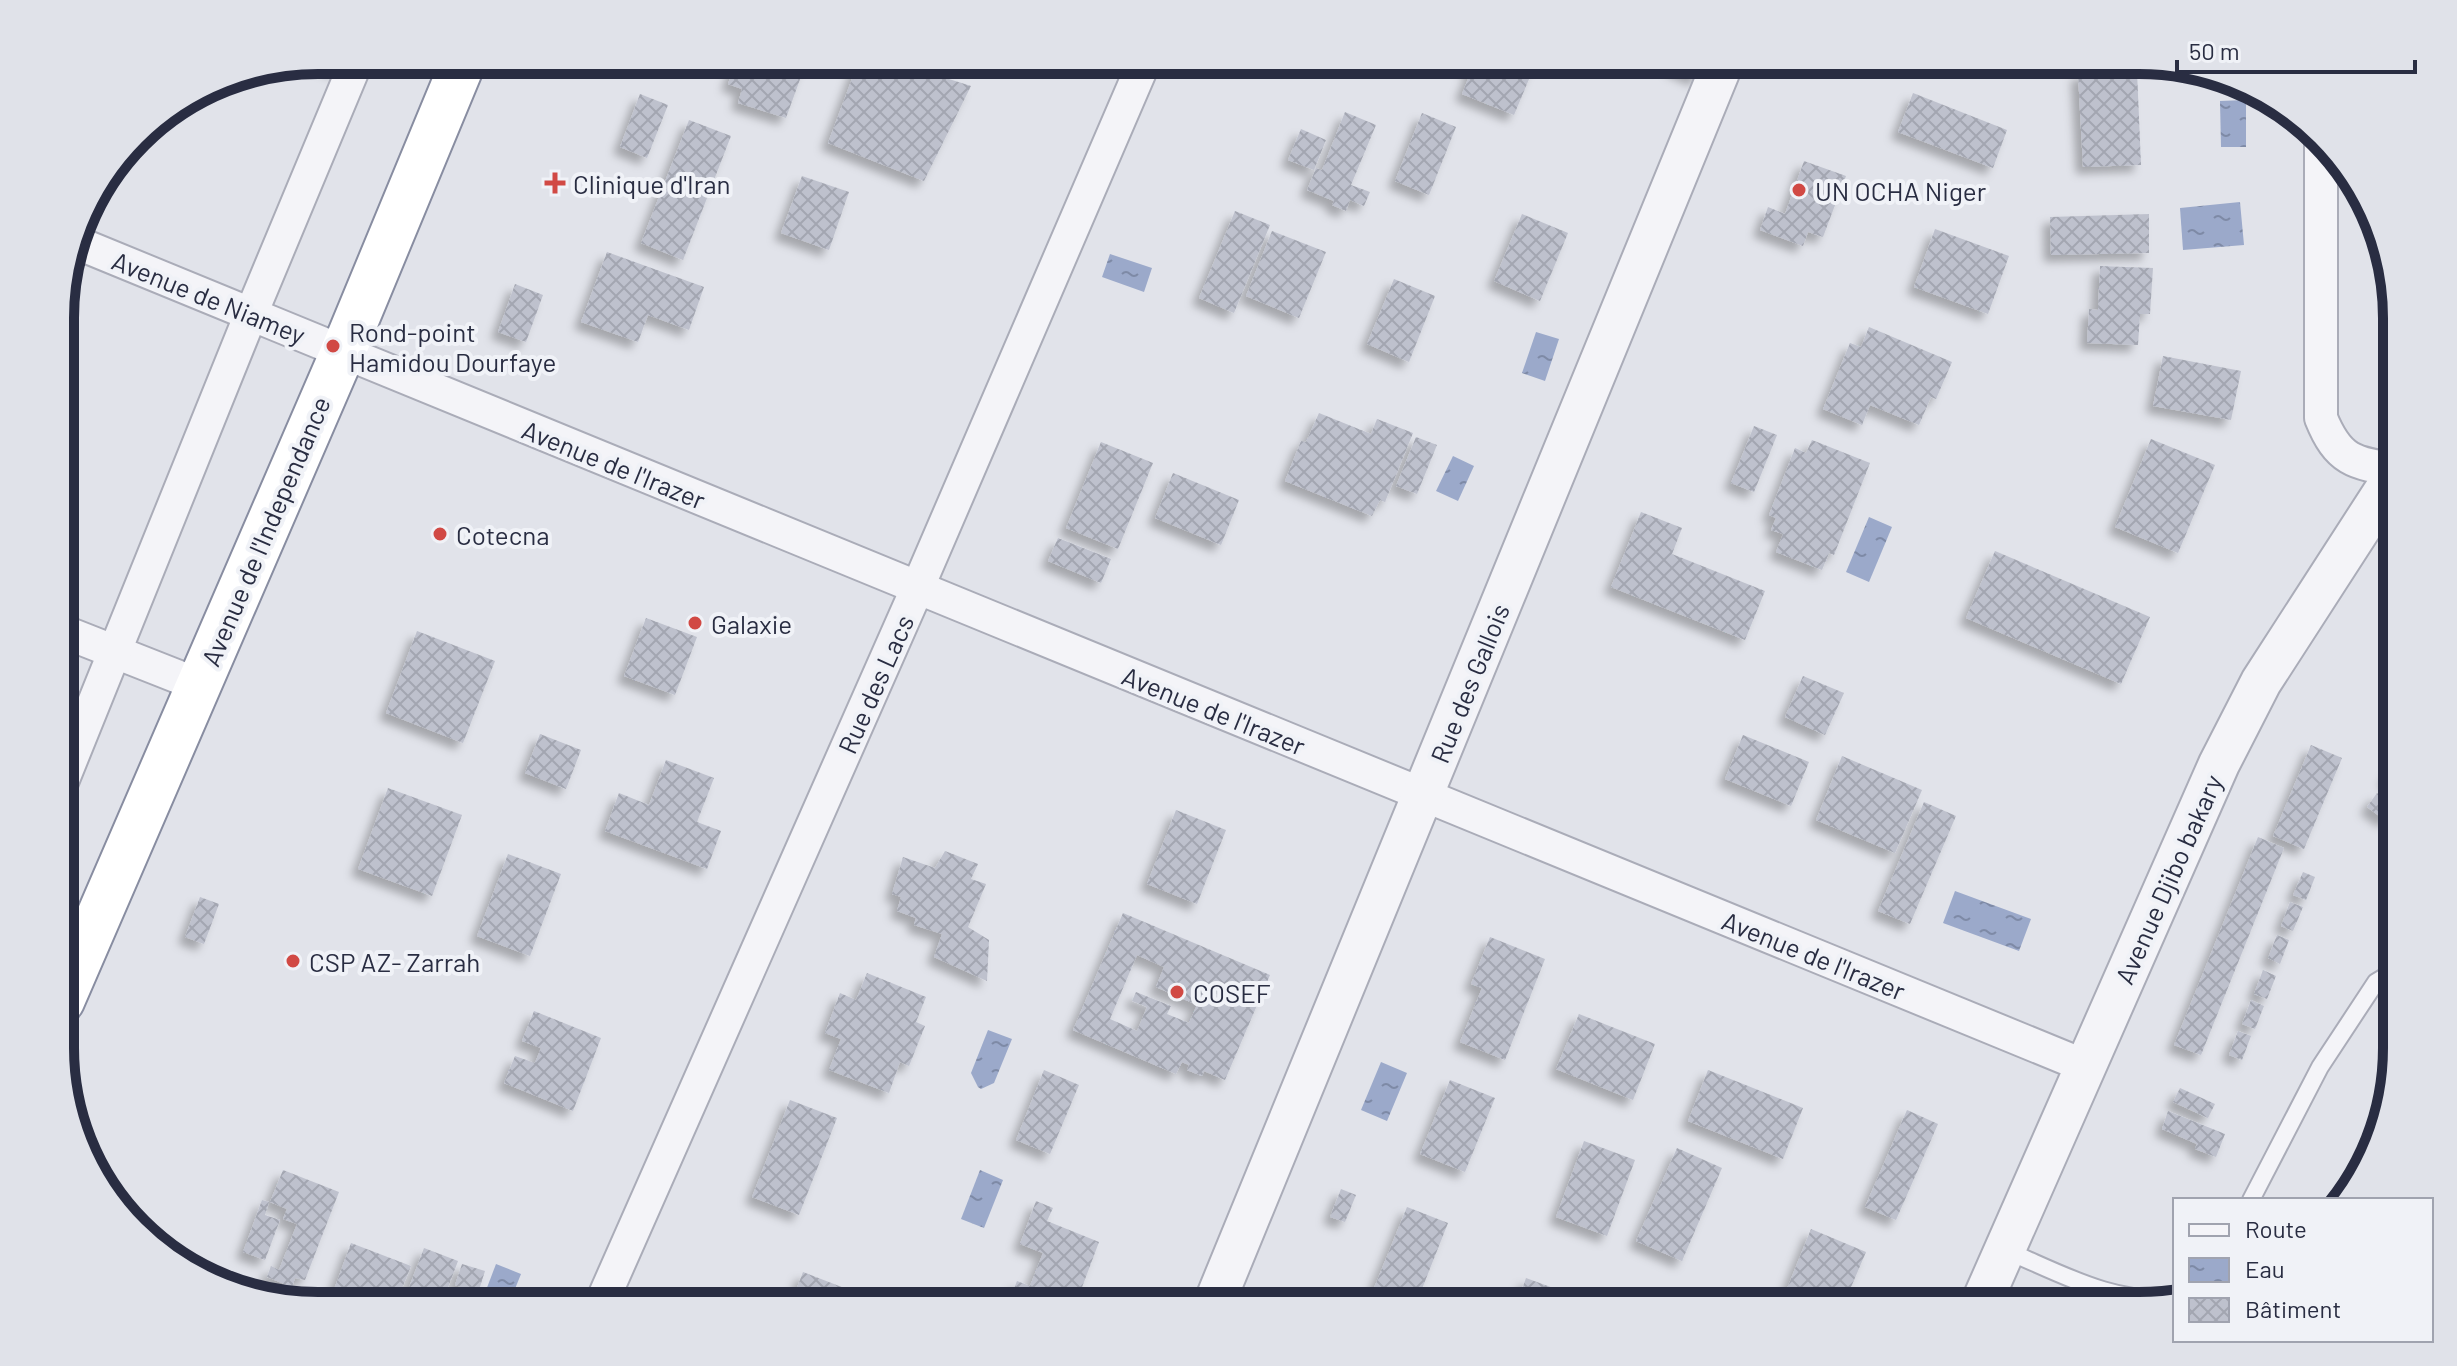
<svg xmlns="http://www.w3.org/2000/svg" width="2457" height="1366" viewBox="0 0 2457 1366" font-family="Barlow,sans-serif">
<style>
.water{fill:url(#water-ripples)}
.building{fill:url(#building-cross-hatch);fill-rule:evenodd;filter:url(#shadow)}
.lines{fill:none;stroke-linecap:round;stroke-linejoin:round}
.service-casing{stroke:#aaacb8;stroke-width:20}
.minor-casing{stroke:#aaacb8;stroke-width:36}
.tertiary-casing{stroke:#aaacb8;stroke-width:44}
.trunk-casing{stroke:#888da1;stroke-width:48}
.service{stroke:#f4f4f8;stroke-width:16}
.minor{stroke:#f4f4f8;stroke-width:32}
.tertiary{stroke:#f4f4f8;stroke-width:40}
.trunk{stroke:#fff;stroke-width:44}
.poi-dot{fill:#d14944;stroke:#f0f2f7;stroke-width:3}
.labels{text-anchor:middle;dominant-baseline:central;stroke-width:8;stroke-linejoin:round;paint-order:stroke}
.poi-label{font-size:26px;fill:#292d42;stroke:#f0f2f7;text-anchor:start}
.street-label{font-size:26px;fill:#292d42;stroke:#f0f2f7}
.rim{fill:none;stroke:#292d42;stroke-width:10}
</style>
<defs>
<pattern id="water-ripples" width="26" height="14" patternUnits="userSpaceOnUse" patternTransform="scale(2)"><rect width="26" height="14" fill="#9ba9ca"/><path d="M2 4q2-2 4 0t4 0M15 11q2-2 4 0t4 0" fill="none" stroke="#7e8aa6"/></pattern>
<pattern id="building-cross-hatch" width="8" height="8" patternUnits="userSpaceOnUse" patternTransform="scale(2)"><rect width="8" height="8" fill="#bec1cd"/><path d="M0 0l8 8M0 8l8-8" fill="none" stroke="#a3a6b1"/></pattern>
<filter id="shadow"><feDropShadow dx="-7" dy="7" stdDeviation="4" flood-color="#0004"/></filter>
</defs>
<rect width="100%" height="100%" fill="#e1e3ea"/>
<!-- water -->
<g class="water">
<polygon points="2246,100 2246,147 2221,147 2220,101"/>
<polygon points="2240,202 2244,245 2183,250 2180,208"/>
<polygon points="1110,254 1152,268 1144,292 1102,277"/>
<polygon points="1536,332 1559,339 1545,381 1522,373"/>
<polygon points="1453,456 1474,466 1458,501 1436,491"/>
<polygon points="1869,517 1892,527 1869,582 1846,572"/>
<polygon points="1955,891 2031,919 2019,951 1943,923"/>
<polygon points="988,1030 1012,1039 994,1083 981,1089 978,1087 971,1073"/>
<polygon points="1381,1062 1407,1073 1387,1121 1361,1110"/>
<polygon points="980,1170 1003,1180 984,1228 961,1219"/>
<polygon points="496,1264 521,1274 508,1306 480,1306"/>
</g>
<!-- building -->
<g class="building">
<polygon points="318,60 344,60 339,71 313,61"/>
<polygon points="737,60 807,60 786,118 738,103 742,89 728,84"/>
<polygon points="859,60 889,60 971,86 924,181 828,143"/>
<polygon points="1468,60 1537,60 1514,115 1462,94 1472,69 1465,67"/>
<polygon points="1675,60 1705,60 1697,79 1672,68"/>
<polygon points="2137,71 2141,165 2083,167 2078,73"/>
<polygon points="1913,93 2007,130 1993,168 1898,132"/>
<polygon points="640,94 668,105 647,158 620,147"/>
<polygon points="1345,112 1376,125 1351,185 1370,192 1364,206 1350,200 1346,211 1332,205 1334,201 1307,190 1316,168 1322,170"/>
<polygon points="1422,113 1456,127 1429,195 1395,181"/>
<polygon points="689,120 731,136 683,260 641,243"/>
<polygon points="1301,129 1326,140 1314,170 1288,160"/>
<polygon points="1804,161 1846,176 1823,237 1808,232 1803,246 1760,230 1768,207 1785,214"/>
<polygon points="802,176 849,192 829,250 781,233"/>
<polygon points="1235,211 1270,225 1234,313 1199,298"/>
<polygon points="1522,214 1568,233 1540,301 1494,281"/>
<polygon points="2149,214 2149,253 2051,255 2050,217"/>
<polygon points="1935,229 2009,256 1988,314 1914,287"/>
<polygon points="1272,231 1326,252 1299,318 1246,296"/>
<polygon points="607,252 704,287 689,330 648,315 638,342 581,322"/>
<polygon points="2100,266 2153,268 2150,314 2140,314 2138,345 2087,343 2089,309 2098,310"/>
<polygon points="1394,279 1435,296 1409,362 1367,344"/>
<polygon points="515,284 543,295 526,342 498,332"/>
<polygon points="1869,327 1952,362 1936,399 1931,397 1919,425 1870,405 1862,425 1823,409 1850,343 1861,347"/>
<polygon points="2163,356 2241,371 2231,420 2153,406"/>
<polygon points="1319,413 1371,434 1377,419 1413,433 1385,502 1380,500 1372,516 1285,481 1301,441 1306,442"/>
<polygon points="1754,426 1777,435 1754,492 1731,483"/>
<polygon points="1416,437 1437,445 1417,494 1396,486"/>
<polygon points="2151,439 2215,465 2178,553 2115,527"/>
<polygon points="1812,440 1870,463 1834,555 1829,553 1822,570 1776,552 1783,534 1771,530 1776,518 1769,515 1795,448 1806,453"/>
<polygon points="1101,442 1153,463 1118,549 1066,528"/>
<polygon points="1173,473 1239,500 1221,545 1155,518"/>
<polygon points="1641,512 1682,528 1672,554 1765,591 1745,640 1611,587"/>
<polygon points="1058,538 1111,559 1101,583 1048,561"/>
<polygon points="1995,551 2150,617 2121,684 1966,618"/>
<polygon points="646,618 697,637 675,695 624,676"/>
<polygon points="417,631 495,661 463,743 386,713"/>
<polygon points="1803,676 1844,693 1825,735 1785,717"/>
<polygon points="540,734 581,750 566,789 525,773"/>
<polygon points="1743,735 1809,762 1791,806 1725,779"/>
<polygon points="2311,745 2342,758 2304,849 2273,836"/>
<polygon points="1842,756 1922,790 1895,853 1816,820"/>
<polygon points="666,760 714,778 697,822 721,831 707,869 605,831 619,793 649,805"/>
<polygon points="2396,764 2396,788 2385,779"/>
<polygon points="388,788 462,815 432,896 358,869"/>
<polygon points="2377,793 2396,808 2386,821 2367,807"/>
<polygon points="1924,802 1956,816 1910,924 1878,911"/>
<polygon points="1176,810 1226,830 1197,904 1147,884"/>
<polygon points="2258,837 2284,848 2201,1055 2174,1045"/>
<polygon points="945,851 978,864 971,879 986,884 968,927 989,940 987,981 934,957 942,934 914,925 916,918 897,911 901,897 892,894 903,857 935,868"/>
<polygon points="508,854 561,874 530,956 477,936"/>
<polygon points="2303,872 2315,877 2306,900 2293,895"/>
<polygon points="200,897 219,904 204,944 185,937"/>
<polygon points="2290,902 2303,907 2293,931 2281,926"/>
<path d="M 1123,913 L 1270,975 L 1225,1080 L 1204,1071 L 1202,1076 L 1187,1070 L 1189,1065 L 1182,1062 L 1176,1074 L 1073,1030 ZM 1137,955 L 1164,967 L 1156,987 L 1197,1005 L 1189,1023 L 1167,1014 L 1171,1006 L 1136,992 L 1132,1001 L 1147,1007 L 1137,1031 L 1110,1019 Z"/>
<polygon points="2277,935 2289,940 2280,964 2268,958"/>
<polygon points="1490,937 1545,959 1505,1060 1460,1042 1482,988 1471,984"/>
<polygon points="2263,970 2276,976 2267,999 2254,994"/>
<polygon points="867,973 926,997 916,1022 925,1026 909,1066 900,1062 889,1093 829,1070 841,1039 825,1033 840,993 856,1000"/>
<polygon points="2251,1000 2264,1006 2255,1029 2242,1024"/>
<polygon points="534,1011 601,1038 573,1111 504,1083 515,1056 535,1063 541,1048 522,1041"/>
<polygon points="1579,1014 1655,1044 1633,1100 1556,1069"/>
<polygon points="2238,1031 2251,1036 2242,1060 2229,1055"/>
<polygon points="1044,1070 1079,1085 1050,1154 1016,1140"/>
<polygon points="1708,1070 1803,1108 1783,1159 1688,1121"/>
<polygon points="1450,1080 1495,1098 1465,1172 1420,1154"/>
<polygon points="2180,1088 2215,1104 2208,1118 2173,1102"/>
<polygon points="790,1100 837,1118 799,1215 752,1197"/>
<polygon points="1907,1110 1938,1124 1896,1220 1865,1207"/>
<polygon points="2168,1111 2225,1134 2216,1157 2195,1149 2197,1144 2162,1129"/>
<polygon points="1584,1141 1635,1160 1607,1236 1556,1217"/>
<polygon points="1677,1148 1722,1168 1682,1261 1636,1241"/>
<polygon points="283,1170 339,1192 305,1280 295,1278 292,1287 267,1277 271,1266 279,1270 297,1224 283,1219 287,1209 270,1202"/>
<polygon points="1341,1189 1356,1195 1345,1222 1330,1217"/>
<polygon points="262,1200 269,1202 265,1215 280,1220 265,1260 243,1252"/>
<polygon points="1036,1201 1053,1208 1047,1221 1099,1242 1075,1306 1035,1306 1011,1296 1017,1281 1030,1286 1043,1253 1020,1244"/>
<polygon points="1407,1207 1448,1223 1416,1304 1374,1288"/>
<polygon points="1811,1229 1866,1252 1843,1306 1780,1306"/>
<polygon points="351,1243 411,1266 395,1306 328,1306"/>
<polygon points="424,1248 458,1261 441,1306 402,1306"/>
<polygon points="462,1264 485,1271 478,1293 455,1285"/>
<polygon points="803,1272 870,1298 867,1306 790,1306"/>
<polygon points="1526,1278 1578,1297 1575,1306 1516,1306"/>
<polygon points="1635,1297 1655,1306 1631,1306"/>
</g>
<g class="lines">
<defs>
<g id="service">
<polyline points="2251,1200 2320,1067 2376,982 2396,970"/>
<path d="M 2005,1250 C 2058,1272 2116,1306 2175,1297"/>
</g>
<g id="minor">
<path d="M 2321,144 L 2321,418 C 2338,460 2354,464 2396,469"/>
<polyline points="75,242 2085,1066"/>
<polyline points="62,631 199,685"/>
<polyline points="62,782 251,314 357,60"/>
<polyline points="600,1306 917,589 1145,60"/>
</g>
<g id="tertiary">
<polyline points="1213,1306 1724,60"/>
<polyline points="1980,1306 2219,764 2261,682 2396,473"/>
</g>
<polyline id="trunk" points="62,1001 343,352 464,60"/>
</defs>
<!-- service casing -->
<use href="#service" class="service-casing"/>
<!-- minor casing -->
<use href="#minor" class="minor-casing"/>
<!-- tertiary casing -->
<use href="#tertiary" class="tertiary-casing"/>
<!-- trunk casing -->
<use href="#trunk" class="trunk-casing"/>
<!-- service -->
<use href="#service" class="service"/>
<!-- minor -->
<use href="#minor" class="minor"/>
<!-- tertiary -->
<use href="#tertiary" class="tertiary"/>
<!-- trunk -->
<use href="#trunk" class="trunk"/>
</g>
<!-- markers -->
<g class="poi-dot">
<path d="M551 171h8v8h8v8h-8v8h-8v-8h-8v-8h8z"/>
<circle cx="1799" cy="190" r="8"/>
<circle cx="333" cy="346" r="8"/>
<circle cx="440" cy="534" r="8"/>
<circle cx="695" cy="623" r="8"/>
<circle cx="293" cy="961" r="8"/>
<circle cx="1177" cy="992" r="8"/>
</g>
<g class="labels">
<!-- poi labels -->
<g class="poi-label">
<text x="573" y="183">Clinique d'Iran</text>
<text x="1815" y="190">UN OCHA Niger</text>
<text x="349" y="331">Rond-point<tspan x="349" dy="30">Hamidou Dourfaye</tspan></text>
<text x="456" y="534">Cotecna</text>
<text x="711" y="623">Galaxie</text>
<text x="309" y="961">CSP AZ- Zarrah</text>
<text x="1193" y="992">COSEF</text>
</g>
<!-- street labels -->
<g class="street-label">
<text transform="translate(209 297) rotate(22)">Avenue de Niamey</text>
<text transform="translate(614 464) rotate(22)">Avenue de l'Irazer</text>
<text transform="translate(265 531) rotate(-67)">Avenue de l'Independance</text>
<text transform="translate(1469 683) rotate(-68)">Rue des Gallois</text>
<text transform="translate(875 684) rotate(-66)">Rue des Lacs</text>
<text transform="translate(1214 710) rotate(22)">Avenue de l'Irazer</text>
<text transform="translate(2168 879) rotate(-66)">Avenue Djibo bakary</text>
<text transform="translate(1814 955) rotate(22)">Avenue de l'Irazer</text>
</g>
</g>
<!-- crop -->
<path d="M0 0H2457V1366H0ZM318 74H2139A244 244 0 0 1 2383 318V1048A244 244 0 0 1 2139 1292H318A244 244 0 0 1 74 1048V318A244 244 0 0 1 318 74Z" fill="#e0e2e9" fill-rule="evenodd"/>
<path class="rim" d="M318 74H2139A244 244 0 0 1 2383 318V1048A244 244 0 0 1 2139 1292H318A244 244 0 0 1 74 1048V318A244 244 0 0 1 318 74Z"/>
<!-- legend -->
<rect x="2173" y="1198" width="260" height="144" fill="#f0f2f7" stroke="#a0a3af" stroke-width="2"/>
<rect x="2189" y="1224" width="40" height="12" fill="#f4f4f8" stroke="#a0a3af" stroke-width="2"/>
<text x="2245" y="1238" font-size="24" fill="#292d42">Route</text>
<rect x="2189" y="1258" width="40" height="24" fill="url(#water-ripples)" stroke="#a0a3af" stroke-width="2"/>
<text x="2245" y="1278" font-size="24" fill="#292d42">Eau</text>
<rect x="2189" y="1298" width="40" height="24" fill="url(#building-cross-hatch)" stroke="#a0a3af" stroke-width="2"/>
<text x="2245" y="1318" font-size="24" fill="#292d42">Bâtiment</text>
<!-- scale -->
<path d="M2177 60v12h238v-12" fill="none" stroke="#292d42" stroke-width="4"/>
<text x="2189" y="60" font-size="24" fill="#292d42" stroke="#f0f2f7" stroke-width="6" paint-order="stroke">50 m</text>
</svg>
